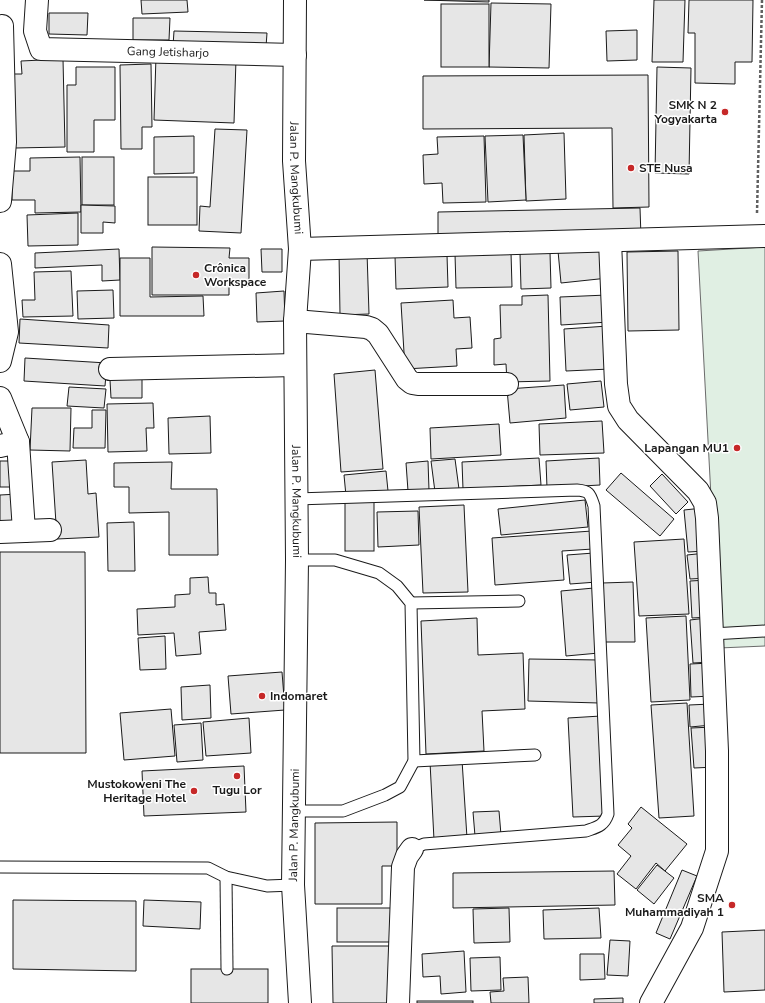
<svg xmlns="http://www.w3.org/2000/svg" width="765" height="1003" viewBox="0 0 765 1003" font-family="'Nunito Sans',sans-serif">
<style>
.park{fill:#e0efe3;stroke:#6a6a6a}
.building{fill:#e6e6e6;stroke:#1a1a1a}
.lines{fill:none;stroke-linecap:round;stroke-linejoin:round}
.service-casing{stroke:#1a1a1a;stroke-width:13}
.minor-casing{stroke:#1a1a1a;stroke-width:24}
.primary-casing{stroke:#1a1a1a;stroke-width:24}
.path{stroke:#5f5f5f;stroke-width:2.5;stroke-dasharray:3 2;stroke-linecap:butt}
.service{stroke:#fff;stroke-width:11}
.minor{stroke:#fff;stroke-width:22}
.primary{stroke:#fff;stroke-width:22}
.poi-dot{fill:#c62828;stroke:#fff;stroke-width:1.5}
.labels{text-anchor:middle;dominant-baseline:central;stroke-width:3;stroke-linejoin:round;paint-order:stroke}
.street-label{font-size:12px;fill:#1a1a1a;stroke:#fff}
.poi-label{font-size:12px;font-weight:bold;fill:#1a1a1a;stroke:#fff;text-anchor:end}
</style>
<rect width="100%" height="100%" fill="#fff"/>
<!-- park -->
<polygon class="park" points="765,247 765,646 719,648 698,251"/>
<!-- building -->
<g class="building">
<polygon points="141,0 187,0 188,12 142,14"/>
<polygon points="424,0 489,0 489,2"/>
<polygon points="654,0 685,0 683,62 652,62"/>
<polygon points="689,0 753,0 752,62 735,62 735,84 695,83 695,33 688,33"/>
<polygon points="491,3 551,4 549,68 489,67"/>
<rect x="441" y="4" width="48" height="63"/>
<polygon points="49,13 88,13 87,35 49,34"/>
<polygon points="133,18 170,18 169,40 133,40"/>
<polygon points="637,30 637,60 607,61 606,31"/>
<polygon points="174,31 267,33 266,47 173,46"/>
<polygon points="156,56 236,59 234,123 154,120"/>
<polygon points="63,59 65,147 15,148 13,74 22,74 21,61"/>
<polygon points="151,64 152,127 142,127 142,149 121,149 120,65"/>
<polygon points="76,67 115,67 115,120 94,120 94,152 67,152 67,85 76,85"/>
<polygon points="657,67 691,68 689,174 655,173"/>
<polygon points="648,75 649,207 613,208 612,128 423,129 423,76"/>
<polygon points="215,129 247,130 241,233 199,231 200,206 210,207"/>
<polygon points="564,133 566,199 526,201 524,135"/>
<polygon points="523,135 526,200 488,202 485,136"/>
<polygon points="194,136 194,173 154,174 154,137"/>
<polygon points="484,136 486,202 443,203 442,183 424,184 423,155 438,154 437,137"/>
<polygon points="80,157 81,212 35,213 35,200 12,200 12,171 30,171 30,158"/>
<rect x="82" y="157" width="32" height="48"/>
<rect x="148" y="177" width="49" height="48"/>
<polygon points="81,205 115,206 115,223 103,222 103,233 81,233"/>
<polygon points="640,208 641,237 438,242 438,212"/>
<polygon points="78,213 78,245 28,246 27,215"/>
<polygon points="152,247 230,248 229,258 249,258 249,286 229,286 229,295 152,295"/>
<polygon points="605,247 608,278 561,283 558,251"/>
<polygon points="119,249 120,280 102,281 102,265 35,268 35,253"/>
<polygon points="261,249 282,249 282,272 262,272"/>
<polygon points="678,251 679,330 628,331 627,252"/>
<polygon points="367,252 369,314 340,315 339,253"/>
<polygon points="511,252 512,287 456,288 455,254"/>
<polygon points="550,252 551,288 521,289 520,253"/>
<polygon points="447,255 448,287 396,289 395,256"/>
<polygon points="120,258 150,258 150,297 203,296 204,316 120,316"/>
<polygon points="71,271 73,316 23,317 22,300 35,300 34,272"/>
<polygon points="113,290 114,318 78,319 77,291"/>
<polygon points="284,291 285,321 257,322 256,293"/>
<polygon points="548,295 550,381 507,382 506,364 494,365 494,339 501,338 500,305 522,305 522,296"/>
<polygon points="607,295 609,322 561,325 560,297"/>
<polygon points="453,300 454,318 470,317 472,348 456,349 457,366 405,369 401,303"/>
<polygon points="20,319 109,325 108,348 19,343"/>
<polygon points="608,326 610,369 566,371 564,329"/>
<polygon points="25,358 107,363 105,386 24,381"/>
<polygon points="375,370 383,469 341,472 334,374"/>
<polygon points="142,378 142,398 111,398 110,380"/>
<polygon points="601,381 604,407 570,410 567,384"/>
<polygon points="564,385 566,418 510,423 507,389"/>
<polygon points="69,387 106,389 104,408 67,406"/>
<polygon points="153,403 154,428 146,428 147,451 108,452 107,404"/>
<polygon points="32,408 71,408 70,451 30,450"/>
<polygon points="92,410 106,410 105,448 73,448 74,428 92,428"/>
<polygon points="210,416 211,453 169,454 168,418"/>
<polygon points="602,421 604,453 540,455 539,424"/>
<polygon points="499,424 501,455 431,459 430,428"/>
<polygon points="539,458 541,485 463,489 462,462"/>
<polygon points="599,458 600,485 547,488 546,461"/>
<polygon points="455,459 459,489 435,492 431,461"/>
<polygon points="86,460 88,494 96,493 99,537 57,539 52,462"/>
<polygon points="0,461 16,461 17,487 0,487"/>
<polygon points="428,461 429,490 408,491 406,463"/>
<polygon points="172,462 171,489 217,489 218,555 169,555 169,512 129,513 129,487 114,487 114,463"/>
<polygon points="386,471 388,491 346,496 344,475"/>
<polygon points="621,473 674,519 660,536 606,490"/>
<polygon points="662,474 688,502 676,514 650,486"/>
<polygon points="19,494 20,527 0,527 0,495"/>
<polygon points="585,500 588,527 501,535 498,509"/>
<rect x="345" y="501" width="29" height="50"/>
<polygon points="464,505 468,592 423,593 419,507"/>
<polygon points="703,508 706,551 688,552 684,510"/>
<polygon points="418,511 419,545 378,547 377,512"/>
<polygon points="134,522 135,571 108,571 107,523"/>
<polygon points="592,531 593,549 562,551 564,580 495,585 492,538"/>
<polygon points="684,539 689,614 639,616 634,542"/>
<polygon points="0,552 85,552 86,753 0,753"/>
<polygon points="594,553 597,582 570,584 567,555"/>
<polygon points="706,553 708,578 690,579 687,555"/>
<polygon points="208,577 209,593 216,593 216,605 224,604 226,630 199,632 201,654 176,656 174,633 138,635 137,609 175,607 175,595 190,594 190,578"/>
<polygon points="708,580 710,617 692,618 690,581"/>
<polygon points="633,582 635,642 603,642 602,583"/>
<polygon points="594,588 599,653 566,656 561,591"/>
<polygon points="686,616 690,700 651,702 646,618"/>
<polygon points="477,618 478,655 523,653 525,709 482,711 484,751 426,754 421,621"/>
<polygon points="707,618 711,662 693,663 690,620"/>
<polygon points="165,636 166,669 140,670 138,638"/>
<polygon points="529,659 600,660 599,703 528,701"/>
<polygon points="711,663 712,696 691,697 690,664"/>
<polygon points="282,672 285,710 231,714 228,676"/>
<polygon points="210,685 211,718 182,720 181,687"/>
<polygon points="687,703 694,816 659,818 651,705"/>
<polygon points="711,704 712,725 690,727 689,705"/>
<polygon points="171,709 175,756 124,760 120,713"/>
<polygon points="601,716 605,816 573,817 568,718"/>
<polygon points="249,718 251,753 206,756 203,722"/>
<polygon points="201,723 203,760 177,762 174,725"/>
<polygon points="713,727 716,767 694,768 691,728"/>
<polygon points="462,760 467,838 434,840 430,762"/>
<polygon points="244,766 246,812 144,816 142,771"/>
<polygon points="641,807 687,844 665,871 656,863 636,889 617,874 631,856 618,845 632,828 628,824"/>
<polygon points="499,811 501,835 475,836 473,812"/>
<polygon points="397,822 397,866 382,866 382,904 315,904 315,823"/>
<polygon points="657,865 674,878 654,904 637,890"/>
<polygon points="682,870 697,876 670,939 656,933"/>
<polygon points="614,871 615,905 453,908 453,873"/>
<polygon points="13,900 136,901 136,971 13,969"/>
<polygon points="144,900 201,902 200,929 143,926"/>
<rect x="337" y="908" width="60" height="34"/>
<polygon points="509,908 510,942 474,943 473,909"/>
<polygon points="599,908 601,938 544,939 543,910"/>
<polygon points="765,930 765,990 724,992 722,932"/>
<polygon points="610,940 630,941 628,976 607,975"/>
<polygon points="332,946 393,946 394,1003 333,1003"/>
<polygon points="464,951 466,992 441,994 440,976 423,977 422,954"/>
<polygon points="580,954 604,954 605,979 580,980"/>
<polygon points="500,957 501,990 471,991 470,958"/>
<rect x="191" y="969" width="77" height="34"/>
<polygon points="528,977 529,1003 491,1003 490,992 504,991 503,978"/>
<polygon points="623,998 623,1003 594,1003 594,999"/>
<rect x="417" y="1001" width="56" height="2"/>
</g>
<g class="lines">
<defs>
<g id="service">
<path d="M 296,499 L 577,490 C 590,491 590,494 594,506 L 608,814 C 604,826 597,827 586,831 L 424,844 L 412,849"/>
<polyline points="411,603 519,601"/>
<polyline points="712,634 765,631"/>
<polyline points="414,761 535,755"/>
<polyline points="294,811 343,811 385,795 400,787 414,761 411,603 397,586 379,573 335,560 297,560"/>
<polyline points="0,867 208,868 226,877 267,886 293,885"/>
<polyline points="226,877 227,969"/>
</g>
<g id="minor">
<path id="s1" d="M 37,0 L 35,31 L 41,49 L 295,55"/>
<polyline points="0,201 5,142 2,26"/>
<polyline points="610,241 616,384 619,406 628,420 698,491 705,503 707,518 717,751 717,851 692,928 651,1003"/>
<polyline points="300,249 765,236"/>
<polyline points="0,264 7,332 0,361"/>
<polyline points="295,321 366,327 372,329 378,334 407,379 412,383 418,384 507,384"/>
<polyline points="110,369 295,365"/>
<polyline points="0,398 18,442 24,531"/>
<polyline points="0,446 18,442"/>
<polyline points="0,532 50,530"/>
<polyline points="398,1003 403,867 407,856 412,849"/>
</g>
<g id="primary">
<path id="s2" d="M 295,0 L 294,161 L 300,249 L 295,321 L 297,560 L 293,885 L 300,1003"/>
</g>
</defs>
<!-- service casing -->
<use href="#service" class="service-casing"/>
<!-- minor casing -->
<use href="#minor" class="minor-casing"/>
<!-- primary casing -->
<use href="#primary" class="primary-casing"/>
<!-- path -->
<polyline class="path" points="757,213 762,0"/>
<!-- service -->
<use href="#service" class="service"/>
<!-- minor -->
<use href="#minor" class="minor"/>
<!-- primary -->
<use href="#primary" class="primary"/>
</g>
<!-- markers -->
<g class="poi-dot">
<circle cx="725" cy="112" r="4"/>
<circle cx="631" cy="168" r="4"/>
<circle cx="196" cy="275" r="4"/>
<circle cx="737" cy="448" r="4"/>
<circle cx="262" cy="696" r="4"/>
<circle cx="237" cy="776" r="4"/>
<circle cx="194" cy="791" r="4"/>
<circle cx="732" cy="905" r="4"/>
</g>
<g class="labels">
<!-- street labels -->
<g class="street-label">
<text stroke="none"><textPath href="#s1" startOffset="177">Gang Jetisharjo</textPath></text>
<text stroke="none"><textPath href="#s2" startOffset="178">Jalan P. Mangkubumi</textPath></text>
<text stroke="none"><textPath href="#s2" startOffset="502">Jalan P. Mangkubumi</textPath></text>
<text transform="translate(294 825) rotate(-89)">Jalan P. Mangkubumi</text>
</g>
<!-- poi labels -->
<g class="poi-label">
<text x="717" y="105">SMK N 2<tspan x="717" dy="14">Yogyakarta</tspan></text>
<text x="639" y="168" text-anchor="start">STE Nusa</text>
<text x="204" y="268" text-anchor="start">Crônica<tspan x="204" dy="14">Workspace</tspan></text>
<text x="729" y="448">Lapangan MU1</text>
<text x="270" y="696" text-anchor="start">Indomaret</text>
<text x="186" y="784">Mustokoweni The<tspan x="186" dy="14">Heritage Hotel</tspan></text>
<text x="237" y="790" text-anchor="middle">Tugu Lor</text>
<text x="724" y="898">SMA<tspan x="724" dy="14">Muhammadiyah 1</tspan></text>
</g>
</g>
</svg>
